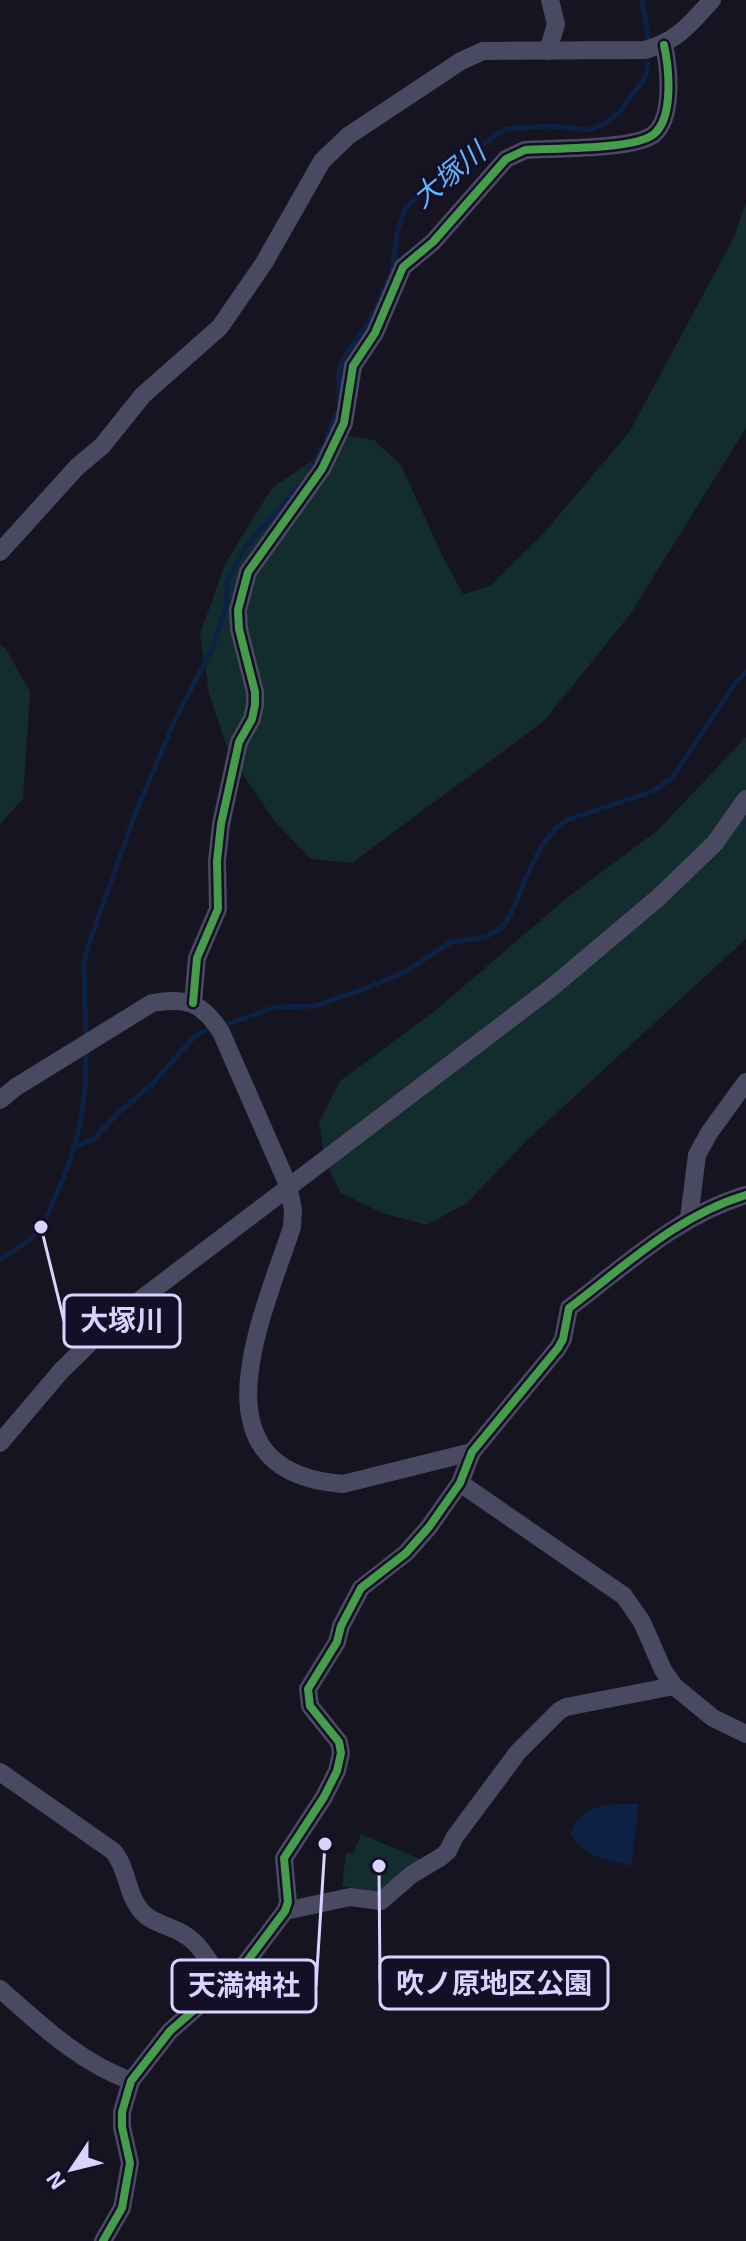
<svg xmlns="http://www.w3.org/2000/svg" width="746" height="2241" viewBox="0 0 746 2241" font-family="'Exo 2','Noto Sans JP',sans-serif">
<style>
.green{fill:#132c2d}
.water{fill:#0d2144}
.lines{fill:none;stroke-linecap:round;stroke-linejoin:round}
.stream{stroke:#0d2144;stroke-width:5}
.minor{stroke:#4a4962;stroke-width:18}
.cycleway-casing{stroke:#130f26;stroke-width:13}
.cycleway{stroke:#469c4c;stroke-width:8}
.labels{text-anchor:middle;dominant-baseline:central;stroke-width:6;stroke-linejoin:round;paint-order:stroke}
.water-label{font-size:28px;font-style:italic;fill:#62b6ff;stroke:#130f26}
.leader{fill:none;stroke:#d9d4ff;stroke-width:3}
.callout-dot{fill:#d9d4ff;stroke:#130f26;stroke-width:3}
.callout{fill:#130f26;stroke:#d9d4ff;stroke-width:3}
.callout-label{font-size:28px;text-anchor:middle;font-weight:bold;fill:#d9d4ff}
</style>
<rect width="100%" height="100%" fill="#161421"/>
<!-- green -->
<g class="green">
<polygon points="746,202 746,428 631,613 544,721 352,863 311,859 276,823 229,754 209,693 200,634 226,562 272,488 349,436 374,440 401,465 442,555 463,594 490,586 544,533 630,431 734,237"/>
<polygon points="0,644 6,649 30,692 23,799 0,824"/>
<polygon points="746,737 746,939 526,1141 467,1203 427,1225 382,1213 341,1193 325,1161 319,1122 340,1081 436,1010 568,897 657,831"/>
<polygon points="361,1834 422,1860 383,1890 374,1892 342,1886 346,1853 354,1852"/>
</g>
<!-- water -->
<path class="water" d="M 639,1804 L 631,1866 C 608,1859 581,1857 571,1833 C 582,1802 611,1804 639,1804 Z"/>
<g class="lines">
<!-- stream -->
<g class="stream">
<polyline points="642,0 649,40"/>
<polyline points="339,402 339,371 344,357 369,322 392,272 398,229 405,209 447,168 506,129 551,126 590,130 602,125 619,113 646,76 648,63"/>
<polyline points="326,439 337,412"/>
<polyline points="310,471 322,448"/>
<path d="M 228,1024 L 276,1007 L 315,1006 L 364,989 L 407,971 L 451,942 L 486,937 L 502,927 L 510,916 C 525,885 536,839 567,820 L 654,791 L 672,778 L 736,682 L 746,672"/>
<polyline points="86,1039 84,965 87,949 134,817 174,722 213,647 226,606 227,581 246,546 300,486"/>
<polyline points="78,1145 94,1139 116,1115 151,1085 196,1035 207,1030"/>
<path d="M 0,1259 C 14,1250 29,1242 40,1229 C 47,1219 51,1205 56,1195 C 79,1145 87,1103 86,1049"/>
</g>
<!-- minor -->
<g class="minor">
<polyline points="548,51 556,24 550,0"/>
<path d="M 0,552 L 77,467 L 102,446 L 143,395 L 220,327 L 264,263 L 322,161 L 348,136 L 461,61 L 483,51 L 645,50 C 678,41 690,24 712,0"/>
<path d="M 193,1003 L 197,958 L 218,909 L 217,861 L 221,824 L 239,742 L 252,719 L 255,705 L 255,692 L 239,629 L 238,610 L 248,572 L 322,469 L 344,423 L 353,366 L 375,333 L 403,267 L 433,242 L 506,159 L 525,150 C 552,148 635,150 654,134 C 674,117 669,68 664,45"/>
<path d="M 0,1100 L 16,1087 L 152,1003 C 186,997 202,1002 221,1032 L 288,1185 L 293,1210 L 292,1227 C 263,1316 188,1472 343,1484 L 472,1452"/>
<polyline points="689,1218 697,1155 709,1133 746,1082"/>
<polyline points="0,1443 61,1371 111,1322 551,988 658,898 715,843 746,799"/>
<polyline points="460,1483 624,1596 642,1622 663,1670 674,1686 713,1718 746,1734"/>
<path d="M 0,1772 L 113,1851 C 128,1868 126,1894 142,1912 C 153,1924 172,1926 185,1935 C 202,1945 212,1967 223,1984"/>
<polyline points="285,1911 350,1897 381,1901 411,1875 441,1857 448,1851 454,1838 518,1752 559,1711 566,1707 674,1686"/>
<path d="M 0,1989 C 42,2026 79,2062 131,2081"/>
<path d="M 103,2241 L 122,2208 L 130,2163 L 122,2127 L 122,2112 L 131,2081 L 170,2031 L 242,1968 L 285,1911 L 288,1902 L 284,1858 L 324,1797 L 337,1771 L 341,1753 L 339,1742 L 310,1706 L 308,1689 L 337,1642 L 341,1626 L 361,1588 L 406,1553 L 429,1527 L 460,1483 L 472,1452 L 558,1348 L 563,1339 L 569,1308 C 625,1266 678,1215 746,1195"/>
</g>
<defs>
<g id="cycleway">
<path d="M 193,1003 L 197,958 L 218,909 L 217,861 L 221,824 L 239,742 L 252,719 L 255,705 L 255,692 L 239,629 L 238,610 L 248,572 L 322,469 L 344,423 L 353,366 L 375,333 L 403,267 L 433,242 L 506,159 L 525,150 C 552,148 635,150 654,134 C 674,117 669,68 664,45"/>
<path d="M 103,2241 L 122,2208 L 130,2163 L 122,2127 L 122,2112 L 131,2081 L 170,2031 L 242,1968 L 285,1911 L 288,1902 L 284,1858 L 324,1797 L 337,1771 L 341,1753 L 339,1742 L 310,1706 L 308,1689 L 337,1642 L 341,1626 L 361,1588 L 406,1553 L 429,1527 L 460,1483 L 472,1452 L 558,1348 L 563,1339 L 569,1308 C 625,1266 678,1215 746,1195"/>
</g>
</defs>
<!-- cycleway casing -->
<use href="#cycleway" class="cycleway-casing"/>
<!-- cycleway -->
<use href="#cycleway" class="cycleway"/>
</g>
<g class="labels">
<!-- water labels -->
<g class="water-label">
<text transform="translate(448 174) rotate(-39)">大塚川</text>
</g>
</g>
<!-- callouts -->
<path class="leader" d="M41 1227L64 1321M379 1866L380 1983M325 1844L316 1986"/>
<g class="callout-dot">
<circle cx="41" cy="1227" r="8"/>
<circle cx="379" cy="1866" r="8"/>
<circle cx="325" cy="1844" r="8"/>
</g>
<g class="callout">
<rect x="64" y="1295" width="116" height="52" rx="8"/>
<rect x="380" y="1957" width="228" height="52" rx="8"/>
<rect x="172" y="1960" width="144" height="52" rx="8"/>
</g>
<g class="callout-label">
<text x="122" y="1330">大塚川</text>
<text x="494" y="1993">吹ノ原地区公園</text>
<text x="244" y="1995">天満神社</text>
</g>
<!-- north arrow -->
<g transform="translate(72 2169) rotate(235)" stroke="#130f26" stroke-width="6" paint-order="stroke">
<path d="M0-6L14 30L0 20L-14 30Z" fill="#d9d4ff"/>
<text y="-12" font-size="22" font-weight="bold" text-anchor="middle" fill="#d9d4ff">N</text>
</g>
</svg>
